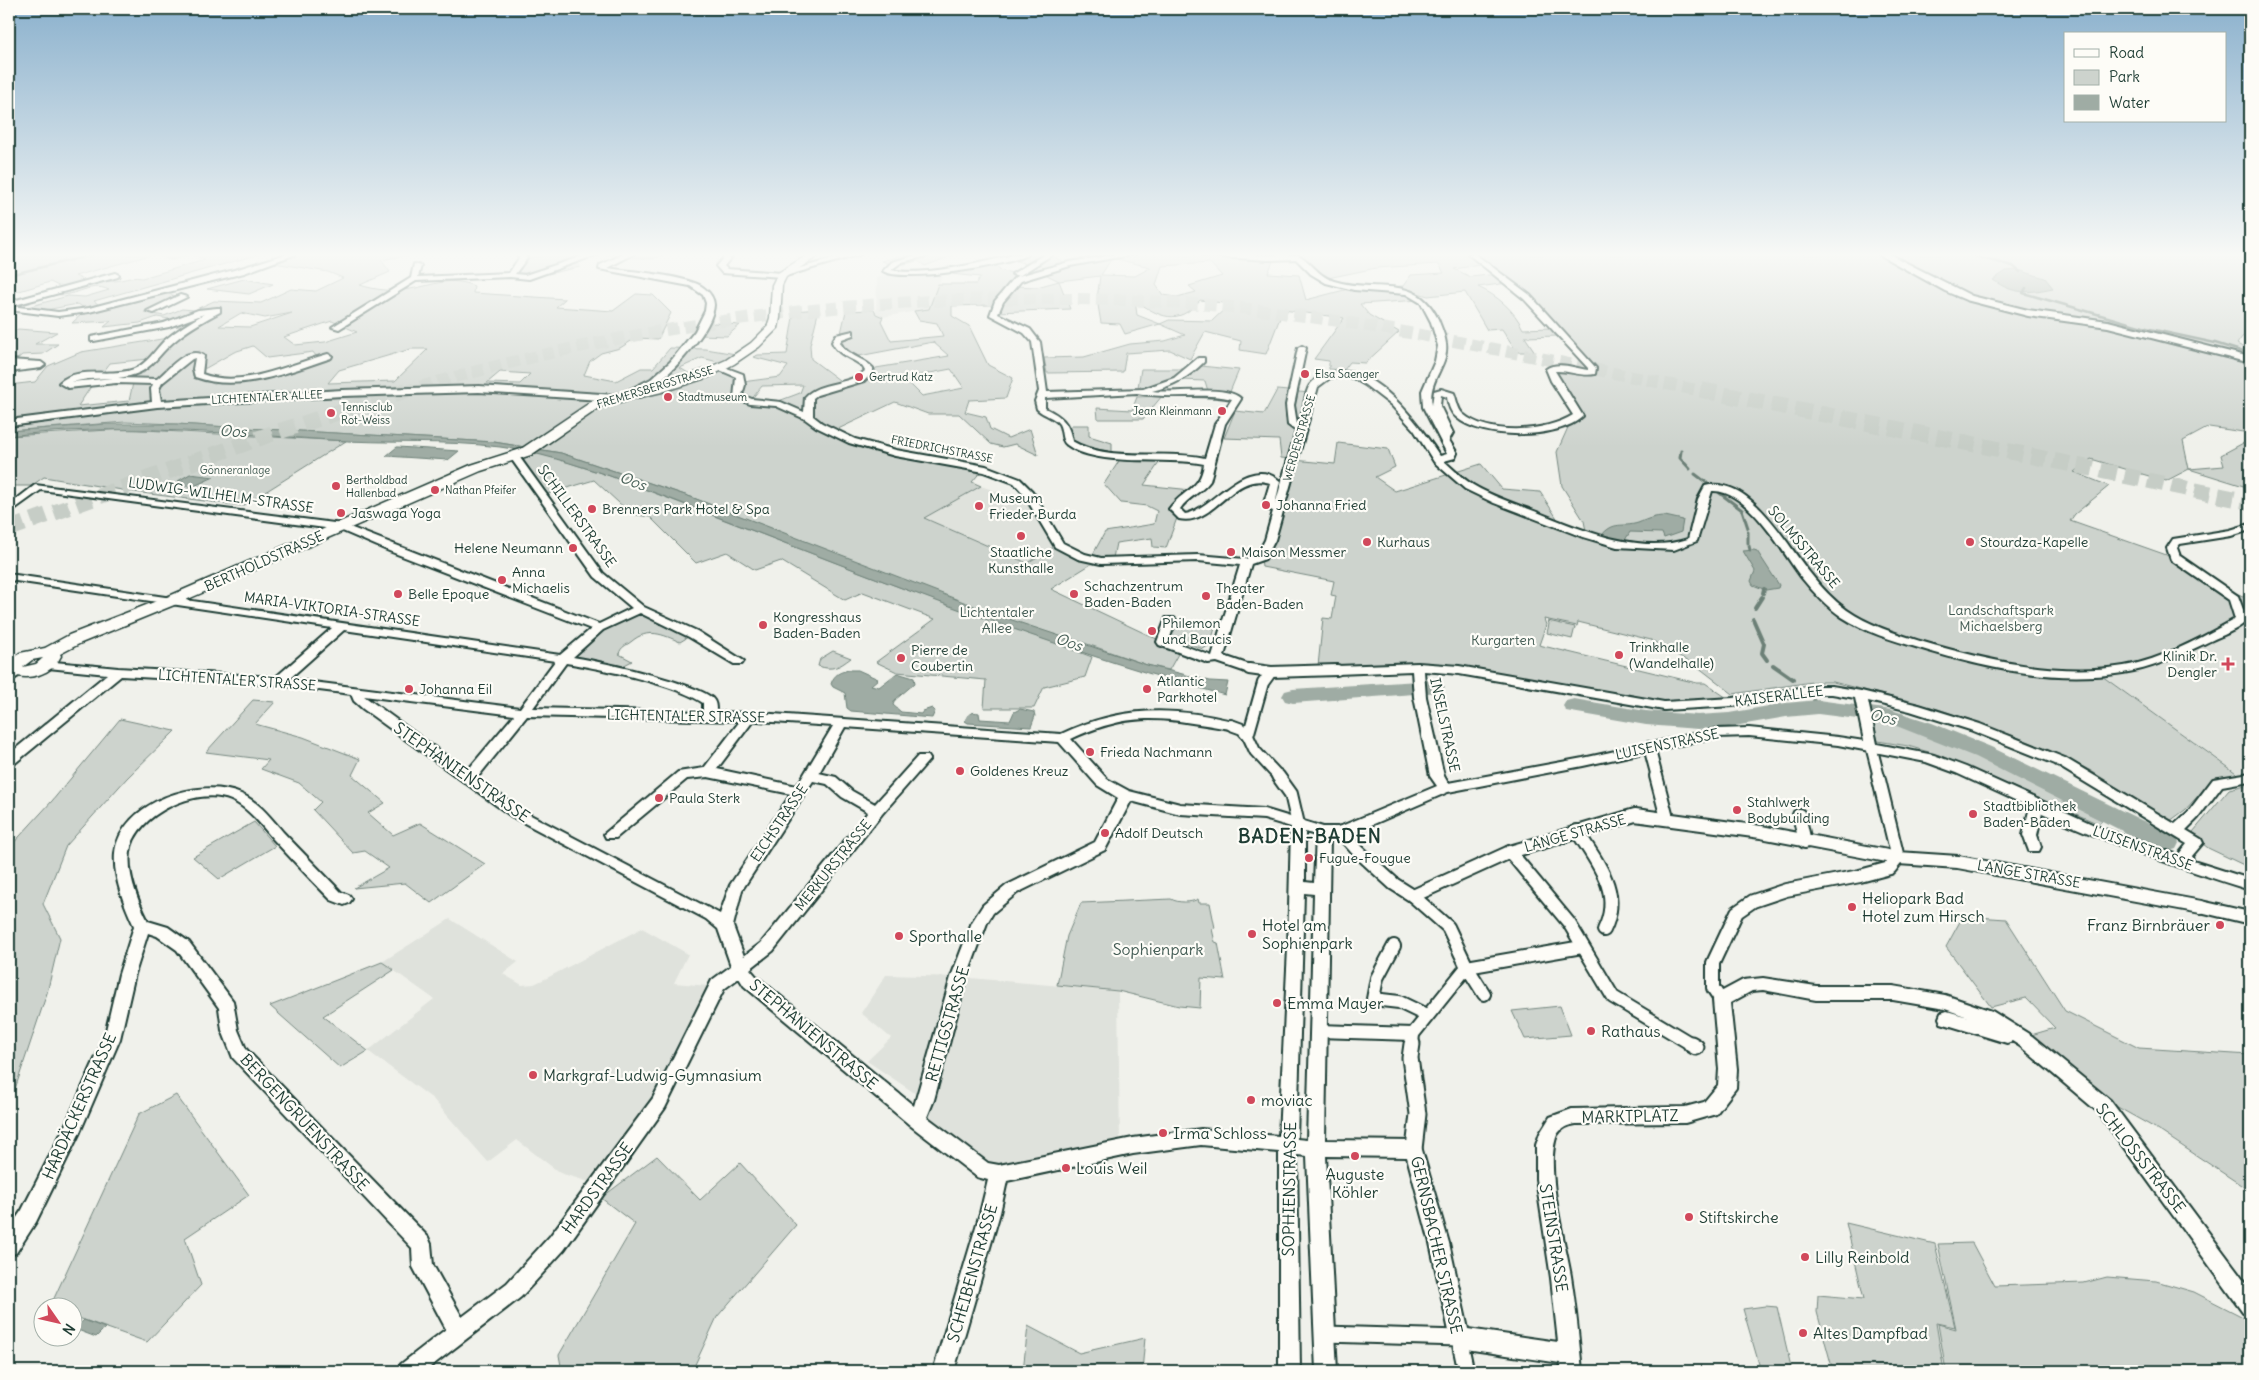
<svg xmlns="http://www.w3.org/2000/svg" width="2259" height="1380" viewBox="0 0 2259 1380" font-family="Delius,sans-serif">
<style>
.built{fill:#dfe2dc}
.green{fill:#cdd3cd;stroke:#768880;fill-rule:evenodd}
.water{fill:#9faca4;stroke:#6c8077}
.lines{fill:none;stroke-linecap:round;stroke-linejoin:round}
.stream-far2{stroke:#6c8077;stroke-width:2.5}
.stream-far1{stroke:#6c8077;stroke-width:3}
.stream{stroke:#6c8077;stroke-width:4}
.river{fill:#9faca4;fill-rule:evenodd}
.primary-tunnel-far1{stroke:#c6cdc6;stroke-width:12;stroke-dasharray:12 6;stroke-linecap:butt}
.primary-tunnel{stroke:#c6cdc6;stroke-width:16;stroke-dasharray:16 8;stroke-linecap:butt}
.pedestrian-far2-casing{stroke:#1f3d34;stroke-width:14}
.pedestrian-far1-casing{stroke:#1f3d34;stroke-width:16}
.pedestrian-casing{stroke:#1f3d34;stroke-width:19}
.minor-casing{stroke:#1f3d34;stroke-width:4}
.tertiary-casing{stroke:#1f3d34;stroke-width:4}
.secondary-casing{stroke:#1f3d34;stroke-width:3}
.pedestrian-far2{stroke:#fdfcf7;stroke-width:10}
.pedestrian-far1{stroke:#fdfcf7;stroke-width:12}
.pedestrian{stroke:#fdfcf7;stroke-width:15}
.minor{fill:#fdfcf7;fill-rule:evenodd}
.tertiary{fill:#fdfcf7;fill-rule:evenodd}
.secondary{fill:#fdfcf7;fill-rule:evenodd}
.poi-dot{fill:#d1495b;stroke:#fdfcf7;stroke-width:2}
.labels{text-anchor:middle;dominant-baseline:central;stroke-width:4.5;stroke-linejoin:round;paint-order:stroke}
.far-poi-label{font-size:11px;fill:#1f3d34;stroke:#fdfcf7;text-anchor:start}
.far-street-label{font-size:11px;fill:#1f3d34;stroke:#fdfcf7}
.far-park-label{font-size:11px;fill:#425b53;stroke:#fdfcf7}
.street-label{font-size:14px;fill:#1f3d34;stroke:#fdfcf7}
.poi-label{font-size:14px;fill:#1f3d34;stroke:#fdfcf7;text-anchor:start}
.park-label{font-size:14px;fill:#425b53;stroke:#fdfcf7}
.water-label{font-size:15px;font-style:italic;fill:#455e56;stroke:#fdfcf7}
.near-street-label{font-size:16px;fill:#1f3d34;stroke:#fdfcf7}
.near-poi-label{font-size:16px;fill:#1f3d34;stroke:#fdfcf7;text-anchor:start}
.near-park-label{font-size:16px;fill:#425b53;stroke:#fdfcf7}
.district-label{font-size:19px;font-weight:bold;letter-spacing:1px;fill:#1f3d34;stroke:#fdfcf7}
</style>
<rect width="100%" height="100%" fill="#f0f1eb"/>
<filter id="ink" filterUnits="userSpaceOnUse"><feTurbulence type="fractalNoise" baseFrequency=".02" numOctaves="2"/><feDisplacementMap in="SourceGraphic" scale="10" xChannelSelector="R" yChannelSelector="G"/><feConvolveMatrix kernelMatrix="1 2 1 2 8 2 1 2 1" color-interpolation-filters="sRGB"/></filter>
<g filter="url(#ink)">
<!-- built -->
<g class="built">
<polygon points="944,271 929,309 883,317 876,314 877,278 884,275 903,276"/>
<polygon points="981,486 1030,503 1055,546 1027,563 924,518"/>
<polygon points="2242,621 2250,626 2250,774 2240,775 2095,671 2148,660"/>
<polygon points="450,919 518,962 503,974 522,985 534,984 547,978 642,928 688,954 674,983 709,986 648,1113 593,1183 560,1173 517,1140 488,1162 433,1099 368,1051 434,999 382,962"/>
<polygon points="886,975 959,977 1118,991 1120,1149 999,1174 917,1120 925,1100 867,1061 891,1038 861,1013"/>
</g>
<!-- green -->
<g class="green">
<path d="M 9,254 L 260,254 L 94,301 L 102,307 L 163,293 L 182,297 L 144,312 L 164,316 L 182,309 L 194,310 L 214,301 L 261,303 L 291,289 L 316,291 L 343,278 L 328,272 L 268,262 L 293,254 L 414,254 L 381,260 L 390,272 L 360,285 C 375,290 394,292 410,289 C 435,285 449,276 474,286 L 473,293 L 565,299 L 556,307 L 613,311 L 636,294 L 653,295 L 671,313 L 658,339 L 636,338 L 620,348 L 601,353 L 590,361 L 584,375 L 616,381 L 641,368 L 653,368 L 670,348 L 706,349 L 736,354 L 722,363 L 702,358 L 680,368 L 693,376 L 651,390 L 648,386 L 669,369 L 663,368 C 648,387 629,391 607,397 L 631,396 L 719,368 L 740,376 L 741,385 L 742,382 L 780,377 L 788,366 L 753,357 L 758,355 L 787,354 L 794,311 L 819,309 L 810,345 L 811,359 L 843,383 L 874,374 L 876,368 L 949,356 L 933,342 L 859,356 L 843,349 L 839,342 L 846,311 L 874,310 L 876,314 L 883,317 L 881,321 L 891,341 L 943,336 L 937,323 L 919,320 L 914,311 L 929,309 L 938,284 L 976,284 L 980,277 L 951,274 L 954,270 L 994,264 L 1002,271 L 1014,273 L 1013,279 L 991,305 L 952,306 L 952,316 L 969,326 L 988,365 L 1013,378 L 1006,398 L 969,400 L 965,412 L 986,417 L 990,429 L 1008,438 L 1030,429 L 1038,455 L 1015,444 L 1003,447 L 991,444 L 959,414 L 928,414 L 895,402 L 836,430 L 811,416 L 776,402 L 800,393 L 803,385 L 762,386 L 751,400 L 743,398 C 755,403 768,401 780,405 C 806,414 827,431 852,441 C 893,457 940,460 983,469 L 972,482 L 981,486 L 924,518 L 1027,563 L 1054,547 L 1071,556 L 1093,563 L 1051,589 L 1163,642 L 1178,654 L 1169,670 L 1147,665 L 1070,638 L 1063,646 L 1092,657 L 1085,677 L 1044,687 L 1034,708 L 984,708 L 986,680 L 897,672 L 876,662 L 935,619 L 863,592 L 845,600 L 781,561 L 755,570 L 727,552 L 696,563 L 650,517 L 631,514 L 594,480 L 544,495 L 519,463 L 536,453 L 552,457 L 610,476 L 902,588 L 909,583 L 691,497 L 561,453 L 494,442 L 176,424 L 125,422 L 9,431 L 9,385 L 35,382 L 48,366 L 81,352 L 168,338 L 148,359 L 110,363 L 101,375 L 144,373 L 165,346 L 193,325 L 144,329 L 169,319 L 157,317 L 140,323 L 104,327 L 111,321 L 72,323 L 84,312 L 101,308 L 87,310 L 78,304 L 40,311 L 20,309 L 68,296 L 85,297 L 109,290 C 89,280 72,301 52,293 L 102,280 C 115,285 128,275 142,278 L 205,260 L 192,254 L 171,260 L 154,254 L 75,276 L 86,281 L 63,288 L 50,282 L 9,294 ZM 241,313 L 265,318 L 292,313 L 250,327 L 219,326 ZM 332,321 L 357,332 L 325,342 L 295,345 L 284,337 ZM 253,346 L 267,358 L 313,352 L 319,360 L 256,379 L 214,384 L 193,376 L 192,370 L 194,358 L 175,371 L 167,371 L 183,357 L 200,351 L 197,369 L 206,368 L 234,352 ZM 411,349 L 428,349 L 395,381 L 328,383 L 339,370 ZM 951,369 L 964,388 L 922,396 L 904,378 ZM 500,372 L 530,374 L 520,384 L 487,383 ZM 133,383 L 129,401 L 78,406 L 92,385 Z"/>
<polygon points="552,254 666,254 652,259 601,254 577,261 580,267 534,277 530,273 514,273 526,258"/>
<polygon points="908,254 953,254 954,255 925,266 918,261 895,266 882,261"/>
<polygon points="1031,254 1049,254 1067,264 1018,278 1016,276 1032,266 1014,260"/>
<path d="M 1148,254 C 1190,254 1232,258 1274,259 L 1268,273 L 1299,275 L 1306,300 L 1348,289 L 1403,286 L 1411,275 L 1444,273 L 1439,264 L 1376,268 L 1323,279 L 1298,257 L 1302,254 L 2250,254 L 2250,333 L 2242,337 L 2237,344 L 2250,351 L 2250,433 L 2209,427 L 2183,441 L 2189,469 L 2224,466 L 2221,455 L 2247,441 L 2250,441 L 2250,488 L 2189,469 L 2166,481 L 2091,459 L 2074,472 L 2109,486 L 2075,514 L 2070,521 L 2175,558 L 2219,586 L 2250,599 L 2250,625 L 2240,619 L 2148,660 L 2095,671 L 2239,775 L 2215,777 L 2185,810 L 2170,821 L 2091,771 L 2062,756 L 2017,737 L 1938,709 L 1833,682 L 1812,682 L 1733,694 L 1698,667 L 1651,640 L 1578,622 L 1577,626 L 1544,619 L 1546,625 L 1539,645 L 1697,683 L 1705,683 L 1733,702 L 1664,706 L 1480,673 L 1318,666 L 1323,618 L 1332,619 L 1336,596 L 1331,595 L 1334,581 L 1262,567 L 1261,557 L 1294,460 L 1335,464 L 1338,443 L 1388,449 L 1395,467 L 1375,477 L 1395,491 L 1481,464 L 1502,489 L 1540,492 L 1562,526 L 1586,531 L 1584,521 L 1562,486 L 1557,452 L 1570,423 L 1578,416 L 1550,369 L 1592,372 L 1527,297 L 1486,264 L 1454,269 L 1471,277 L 1497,274 L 1508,283 L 1478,287 C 1498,296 1514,310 1523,329 L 1550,328 L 1558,336 L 1525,337 L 1535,352 L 1517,352 L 1502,329 L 1487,330 L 1465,292 L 1428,296 L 1411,291 L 1420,300 L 1360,304 L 1369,315 L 1399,332 L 1365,363 L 1350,362 L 1344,370 L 1329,369 L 1329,361 L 1314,359 L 1344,318 L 1283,310 L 1266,354 L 1240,350 L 1241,341 L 1205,332 L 1190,359 L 1170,350 L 1126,353 L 1123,372 L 1047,373 L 1044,358 L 1084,357 L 1130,344 L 1165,341 L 1185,335 L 1160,324 L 1125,334 L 1120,324 L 1101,323 L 1097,299 L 1100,276 L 1059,281 L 1070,309 L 997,312 L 1013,286 L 1037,287 L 1059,281 L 1043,273 L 1078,264 ZM 1112,258 L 1150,267 L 1150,268 L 1135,276 L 1101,275 ZM 1210,263 L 1222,276 L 1189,286 L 1196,292 L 1177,297 L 1163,295 L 1156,285 L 1162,266 ZM 1135,300 C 1159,317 1178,327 1200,300 L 1230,304 L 1212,321 L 1169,320 L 1160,324 L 1137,315 Z"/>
<polygon points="244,279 273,284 249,294 207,289"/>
<polygon points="714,323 740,325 727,336 700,335"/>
<polygon points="18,329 57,332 35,344 58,344 43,354 22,355 14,362 9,362 9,334"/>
<polygon points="1201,366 1239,370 1229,394 1208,391 1205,381 1180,380"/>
<polygon points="1141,369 1190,369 1160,385 1138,387"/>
<polygon points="1277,390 1310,393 1292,459 1281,458 1279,440 1224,438 1235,411 1264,414"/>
<polygon points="1162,396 1143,419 1098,419 1097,408 1132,410 1137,397"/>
<polygon points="1071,425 1089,425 1089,436 1112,443 1112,452 1077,445 1073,440"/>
<polygon points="126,429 346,441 243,506 134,492 44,477 31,486 9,486 9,436"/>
<polygon points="1121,458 1161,460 1144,485 1191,490 1181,496 1169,508 1169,512 1177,518 1166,548 1153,547 1152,538 1116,543 1113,558 1092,556 1105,532 1154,524 1157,511 1147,506 1121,503 1104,484"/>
<path d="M 640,609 L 693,634 L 680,642 C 662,634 648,628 632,641 C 626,646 621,646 619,654 L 632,661 L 615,670 L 563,659 L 599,628 Z"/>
<polygon points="1548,621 1575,627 1572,639 1547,633 1549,624"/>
<polygon points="1174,623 1215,628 1210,645 1203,649 1170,637"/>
<path d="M 833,651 L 851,658 C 839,667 833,671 818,666 L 820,659 Z"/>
<polygon points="253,700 275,702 255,724 303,737 360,759 352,775 385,803 368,813 393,835 420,823 485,864 431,903 405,883 354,888 389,868 365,851 353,853 313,810 321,802 299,783 261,769 269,760 206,752"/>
<polygon points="120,719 175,731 127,778 66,846 43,904 60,938 47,993 9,1107 9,848 52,801"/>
<polygon points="1872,720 1898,723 1950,743 2102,820 2099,824 1939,755 1908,746 1878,741"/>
<polygon points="2250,784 2250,868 2208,848 2193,836 2193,832 2229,789"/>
<polygon points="254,822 275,846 219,879 193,857"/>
<path d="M 1171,899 C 1178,903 1191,903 1198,899 L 1199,903 L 1210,903 L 1215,928 L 1212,929 L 1215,942 L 1218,943 L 1225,980 L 1201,978 L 1200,1008 L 1179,1006 L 1118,991 L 1057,985 L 1067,936 L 1081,903 Z"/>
<polygon points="1963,916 2006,919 2065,1011 2139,1048 2250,1055 2250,1191 2155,1128 2105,1100 2031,1035 2055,1028 2026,998 1991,1007 1946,947"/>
<polygon points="382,962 394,970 323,1016 368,1051 340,1068 270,1006"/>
<polygon points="1560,1006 1571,1035 1525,1039 1512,1011"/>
<polygon points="176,1095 249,1195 185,1238 201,1285 147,1342 73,1316 72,1308 50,1307 139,1114"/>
<polygon points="657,1156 700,1200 740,1163 796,1225 717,1317 692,1371 562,1371 559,1355 635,1224 601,1198"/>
<polygon points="1846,1223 1935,1244 1955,1327 1936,1323 1944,1371 1833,1371 1817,1312 1818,1295 1864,1299"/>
<polygon points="1972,1243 1995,1286 2084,1283 2107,1277 2156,1281 2194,1292 2243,1317 2250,1326 2250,1371 1946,1371 1938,1324 1956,1329 1938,1244"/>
<polygon points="1765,1306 1777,1307 1792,1371 1761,1371 1743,1309"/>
<polygon points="1028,1326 1079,1353 1145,1338 1142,1371 1023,1371"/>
</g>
<!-- water -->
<g class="water">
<path d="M 2018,270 L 2045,278 L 2053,288 C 2028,293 2014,295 1993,280 L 2006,271 Z"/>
<path d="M 106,424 L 176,424 L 494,442 L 561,453 L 691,497 L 1000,616 L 1147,665 L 1210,681 L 1228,682 L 1225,695 C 1014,639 814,552 610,476 C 574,464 538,452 500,447 C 444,440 387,444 330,440 C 223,433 116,423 9,436 L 9,431 Z"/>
<polygon points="397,447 398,447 459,451 448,460 386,456"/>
<polygon points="190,474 214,477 192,487 177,485 183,482 178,481"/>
<path d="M 1665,516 L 1683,520 L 1681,532 L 1664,538 L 1662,533 L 1630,532 L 1625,540 L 1601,536 C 1614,520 1622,528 1638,523 C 1648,519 1654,516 1665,516 Z"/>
<polygon points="1754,550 1757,551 1779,585 1778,588 1766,590 1753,585 1751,581 1755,571 1743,551"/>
<path d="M 849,670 L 858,670 L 878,679 L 871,685 L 879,687 L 897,673 L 914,678 L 915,683 L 895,700 L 893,705 L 901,712 L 921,714 L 923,711 L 932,708 L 935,711 L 932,718 L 851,711 L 847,708 L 845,693 L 833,687 L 831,684 C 834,674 840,672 849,670 Z"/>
<path d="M 1020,709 L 1034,712 L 1035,716 L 1031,727 L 968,723 L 965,721 C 967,714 972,711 979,713 L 980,719 L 1010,721 L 1014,712 Z"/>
<polygon points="84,1320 105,1328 96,1337 75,1329"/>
</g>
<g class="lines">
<!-- stream-far2 -->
<g class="stream-far2">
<polyline points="1966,254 2013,266 2020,272"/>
<polyline points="9,275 96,254"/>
<polyline points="2026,288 2023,293 2150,329 2215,343 2250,354"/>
</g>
<!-- stream-far1 -->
<g class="stream-far1">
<polyline points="1681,451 1680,458 1690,469"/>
<polyline points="1695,474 1707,483"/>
<polyline points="1717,491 1742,510 1748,528"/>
<polyline points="1748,532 1748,543"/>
<polyline points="1749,546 1750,550"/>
</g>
<!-- stream -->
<g class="stream">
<polyline points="1763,593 1764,589"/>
<polyline points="1755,608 1762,597"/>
<polyline points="1753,619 1764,644 1762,653 1767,660"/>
<polyline points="1773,665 1793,679"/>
<polyline points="1814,701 1818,707"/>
</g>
<!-- river -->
<g class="river">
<polygon points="1434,680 1441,682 1445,687 1441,692 1293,703 1285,701 1282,696 1285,691 1293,689"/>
<polygon points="1574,699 1646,711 1698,715 1729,713 1786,703 1818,700 1892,710 1932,723 1991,747 2176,837 2179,843 2176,849 2167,852 2158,849 1975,757 1889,723 1818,714 1786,717 1729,727 1698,729 1646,725 1566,711 1563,706 1566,701"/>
</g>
<!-- primary-tunnel-far1 -->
<path class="primary-tunnel-far1" d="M 403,392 C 619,327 845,295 1071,299 C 1131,300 1191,302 1250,309 C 1404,327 1555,362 1707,392"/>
<!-- primary-tunnel -->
<g class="primary-tunnel">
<polyline points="1701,390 2003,450 2250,502"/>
<polyline points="9,529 268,435 407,390"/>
</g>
<defs>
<g id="pedestrian-far2">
<polyline points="1249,669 1271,672 1337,670"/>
<polyline points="1271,672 1263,683 1248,736 1255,751 1279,777"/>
<polyline points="1231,725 1242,729 1248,736"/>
<polyline points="1871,746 1879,777"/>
<polyline points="1649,747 1657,777"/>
</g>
<g id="pedestrian-far1">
<polyline points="1278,776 1291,794 1298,824"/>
<polyline points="1656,776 1667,818"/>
<polyline points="1799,815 1805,842"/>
<path d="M 1577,831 C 1597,863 1623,892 1604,930"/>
<polyline points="1341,832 1358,851 1394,884 1413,896 1448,927 1467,967 1413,1034 1412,1045"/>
<polyline points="1510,852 1569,923 1613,997 1693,1045"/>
<polyline points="1413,896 1510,852 1635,815 1761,832 1898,858 1958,862 2201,907"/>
<polyline points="1394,946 1377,978 1373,999 1399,1002 1426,1015"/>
<polyline points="1484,994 1467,967 1582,947"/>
<polyline points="1721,1000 1713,988 1713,963 1737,912 1753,901 1786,890 1860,876 1890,868 1898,858 1878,776"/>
<polyline points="1318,1031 1413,1034"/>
</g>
<g id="pedestrian">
<polyline points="1412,1044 1410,1058 1418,1114 1414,1149"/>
<polyline points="1691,1044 1696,1047"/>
<polyline points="1325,1334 1459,1338 1466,1371"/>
</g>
<g id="minor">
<polygon points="286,254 296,254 244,273 89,312 58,316 9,310 9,302 115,273 119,275 118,277 11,306 58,312 89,308 238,269"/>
<polygon points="517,254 524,254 527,258 515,274 525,275 589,254 599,254 529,279 510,277 416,281 339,329 332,327 411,278 414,264 421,266 418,277 509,273 519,258"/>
<path d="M 624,254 L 634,254 L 607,268 C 629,271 690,276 704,288 C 709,292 714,298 714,305 C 713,328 677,368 658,382 C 648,389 636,395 624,399 L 621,398 L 621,394 L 651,379 L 670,362 L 695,331 L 705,311 L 706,303 L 703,295 L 690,286 L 599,269 L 600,265 Z"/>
<polygon points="727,254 734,254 724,266 727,269 782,273 850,254 861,254 782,277 722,273 716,266"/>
<path d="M 920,254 L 934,254 L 902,262 L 891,270 C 923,277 986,262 1017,254 L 1028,254 C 1011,266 901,283 883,271 L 892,262 Z"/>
<polygon points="1045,254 1053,254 1019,276 1012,274"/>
<path d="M 1119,254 L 1135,254 L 1070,266 L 1021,281 L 1003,302 L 998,314 L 1030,329 L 1040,342 L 1047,392 L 1143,389 L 1174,378 L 1198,358 L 1204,358 L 1204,362 C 1189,377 1173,386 1152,391 C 1172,394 1229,384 1241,399 L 1225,424 L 1210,481 C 1201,493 1188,497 1180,509 L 1185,514 C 1211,511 1247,452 1280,481 L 1275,505 L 1296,431 L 1288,425 L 1286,405 L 1298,348 L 1302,346 L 1306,348 L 1294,405 L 1297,424 C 1305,416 1303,395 1310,385 C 1314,379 1323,374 1330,373 C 1374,361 1419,424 1440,456 L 1447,454 L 1423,407 L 1422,391 L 1435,361 L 1438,346 L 1431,322 L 1421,303 L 1406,294 L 1354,290 L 1326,283 L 1311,274 L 1296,259 L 1269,260 L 1204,256 L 1201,254 L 1298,255 C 1311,261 1316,275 1334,281 C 1375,294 1416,272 1438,319 C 1441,327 1445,335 1446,344 C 1449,366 1427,380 1432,405 L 1434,391 L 1441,389 L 1454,393 C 1457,400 1457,408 1463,414 C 1489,436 1546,432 1573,415 L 1551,381 L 1546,369 C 1557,361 1575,368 1588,370 L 1588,368 L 1524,299 L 1468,254 L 1475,254 L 1530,295 L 1596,368 L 1595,374 C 1582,377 1568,370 1555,371 L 1583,416 C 1559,440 1481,440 1456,417 C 1450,412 1448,404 1447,397 L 1441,395 L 1440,406 L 1453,433 L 1449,440 L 1457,453 L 1455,458 L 1444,461 C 1453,469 1463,479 1473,485 C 1493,497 1516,504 1537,512 C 1582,530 1639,555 1688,539 L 1698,499 L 1705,486 C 1750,475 1786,544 1810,573 C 1821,587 1833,600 1847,610 C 1868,625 1895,633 1920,641 C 1985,660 2055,677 2124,666 C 2161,660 2203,637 2235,619 L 2229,600 L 2171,560 L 2167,548 L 2173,539 L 2230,530 L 2250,524 L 2250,530 L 2231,536 L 2180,544 L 2177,548 L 2180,556 L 2238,596 L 2247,620 C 2238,631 2217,637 2204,644 C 2178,656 2152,669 2123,673 C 2054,684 1984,668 1919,648 C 1892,640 1865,632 1842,617 C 1826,606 1813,592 1801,577 C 1782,552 1748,489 1712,491 L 1697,541 L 1674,550 L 1617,547 L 1580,536 L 1494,503 L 1465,489 L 1434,462 L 1414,430 L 1391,405 L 1365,385 L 1353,378 L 1342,375 L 1330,378 L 1318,387 L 1275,540 L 1265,559 L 1251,564 L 1224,656 L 1253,666 L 1255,669 L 1249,673 L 1217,662 L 1208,663 L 1159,645 L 1157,642 L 1166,618 L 1174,618 L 1176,620 L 1169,640 L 1212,656 L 1240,565 L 1198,561 L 1101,564 L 1078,559 L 1055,547 L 1023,493 L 1014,483 L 984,472 L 895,456 L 849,443 L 816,427 L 805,419 L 776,406 L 750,404 L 734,398 L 736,377 L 715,368 L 719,365 L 743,374 L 745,385 L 742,395 L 752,399 L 781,402 L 804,412 L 805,397 C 819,381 848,386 865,371 C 861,359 839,359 832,342 L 836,335 L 853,331 L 853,335 L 842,339 L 840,342 C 846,356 863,357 873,368 L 873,372 L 864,381 L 817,395 L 813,398 L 813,416 L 822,423 L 855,439 L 896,450 L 986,466 L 1020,479 L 1032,491 L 1063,543 L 1085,554 L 1101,558 L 1198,555 L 1245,559 L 1257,555 L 1265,540 L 1273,511 L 1266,509 L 1264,503 L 1270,483 C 1232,471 1214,527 1179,519 L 1169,509 C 1183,489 1200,491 1204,464 C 1166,456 1097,468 1067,445 C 1060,440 1063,431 1059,424 C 1054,417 1043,415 1037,409 L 1035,401 L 1039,391 L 1032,342 L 1024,333 L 990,315 L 995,301 L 1015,277 L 1069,262 ZM 1137,393 C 1169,400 1201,392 1232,399 L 1215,424 L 1205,458 C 1164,449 1109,463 1072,441 C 1069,422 1061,416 1045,408 L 1045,398 Z"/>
<polygon points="180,295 187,297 154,313 147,311"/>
<path d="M 217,308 L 220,308 L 220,312 C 205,320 190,328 177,339 C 153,358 153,374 118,378 L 157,379 C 168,370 188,344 204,356 L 202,374 C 243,389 289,364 328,354 L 332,356 L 331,358 C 289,372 239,393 195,377 L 193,369 L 195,358 L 192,359 L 162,383 L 159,389 L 161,401 L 342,390 L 479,386 L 616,395 L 620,398 L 616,401 L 479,392 L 342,396 L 157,407 L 9,426 L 9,420 L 152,402 L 151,389 L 153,384 L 116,383 L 68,388 L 59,383 C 78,365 111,378 134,369 C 147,364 155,350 165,340 C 177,330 190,322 204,314 L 169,327 L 94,341 L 91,341 L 91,337 L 164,323 L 198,310 ZM 114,378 L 71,382 L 88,379 Z"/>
<polygon points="9,360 41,362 45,365 41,368 9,372 9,367 14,366 9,365"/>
<path d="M 515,454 L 518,455 L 603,573 L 644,607 L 697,631 L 744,661 L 742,664 L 734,664 L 689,637 L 640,613 L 603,630 L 573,657 C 598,661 696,683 712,698 C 716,702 716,706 716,712 L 758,713 L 1061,734 C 1120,706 1173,706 1236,722 L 1237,725 L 1231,729 C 1165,719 1135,709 1071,739 L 1107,779 L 1129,791 L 1180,804 L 1264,809 L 1323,827 L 1339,827 L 1437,786 L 1430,776 L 1414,697 L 1412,671 L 1337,674 L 1331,670 L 1337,666 L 1418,663 L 1459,666 L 1664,702 L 1733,698 L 1813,686 L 1832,686 L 1861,691 L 1919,705 L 1980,724 L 2065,758 L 2175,824 L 2188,812 L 2213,779 L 2250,773 L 2250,781 L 2222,786 L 2198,818 L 2186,830 L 2201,839 L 2203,843 L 2192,856 L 2193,861 L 2250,879 L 2250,890 C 2179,868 2110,844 2042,813 L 2037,835 L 2041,847 L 2039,851 L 2029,851 L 2023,835 L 2030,807 L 1956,773 L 1926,762 L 1838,745 L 1749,736 L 1716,737 L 1583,766 L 1448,792 L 1346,836 L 1330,837 L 1325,1140 L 1414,1141 L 1420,1143 L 1449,1243 L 1468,1329 L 1558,1342 L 1551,1278 L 1536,1179 L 1536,1145 L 1540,1133 L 1550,1117 L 1572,1109 L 1685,1107 L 1704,1102 L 1718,1085 L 1719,1069 L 1713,1000 L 1715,995 L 1743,980 L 1763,978 L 1816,986 L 1893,986 L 1945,995 L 1992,1011 L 2032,1036 L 2110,1100 L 2250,1288 L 2250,1315 L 2243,1312 L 2098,1112 L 2020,1046 L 2012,1041 L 2007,1043 L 1941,1023 L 1939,1018 L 1941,1013 L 1947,1011 L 1968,1017 L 1945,1009 L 1893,1000 L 1816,1000 L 1763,990 L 1752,991 L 1730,1003 L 1737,1069 L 1736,1088 L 1716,1114 L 1685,1123 L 1576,1124 C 1568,1125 1561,1128 1557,1135 C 1544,1167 1565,1241 1571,1276 C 1576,1307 1579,1340 1582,1371 L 1562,1371 L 1560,1363 L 1459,1348 L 1452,1345 L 1430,1243 L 1407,1157 L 1326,1156 L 1337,1371 L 1316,1371 L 1307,1156 L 1297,1155 L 1300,1371 L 1279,1371 L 1279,1152 L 1201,1145 L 1133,1154 L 1007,1181 L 1000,1213 L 954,1371 L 933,1371 L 980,1213 L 988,1180 L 977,1177 L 911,1126 L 744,986 L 739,978 L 724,989 L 665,1108 L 564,1250 L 521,1297 L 425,1371 L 398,1371 L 401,1364 L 446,1329 L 413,1267 L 412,1248 L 233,1058 L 222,1030 L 219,1008 L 177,950 L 157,936 L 148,933 L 135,974 L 120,1039 L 80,1132 L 36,1222 L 16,1253 L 9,1255 L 9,1229 L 22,1210 L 64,1128 L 104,1039 L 119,974 L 134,926 C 124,904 113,878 115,853 C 121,802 199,776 241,794 C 258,801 271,818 283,832 C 302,852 322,872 341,892 L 349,895 L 352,899 L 349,903 L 344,905 L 331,900 C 311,880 292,859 273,839 C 261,825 249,808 231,800 C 198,786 135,814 130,852 C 127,875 138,901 148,921 L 168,927 L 189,942 L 233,1001 L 238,1030 L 246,1049 L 428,1237 L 431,1244 L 433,1265 L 462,1317 L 507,1283 L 550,1236 L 653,1098 L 712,980 L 731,966 L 718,929 L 706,919 L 511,816 L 363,709 L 354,701 L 351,694 L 279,685 L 121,676 L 14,764 L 9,765 L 9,754 L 107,674 L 48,668 L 44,667 L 42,664 L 44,661 L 118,668 L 276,677 L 332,628 L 9,580 L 9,574 L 560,655 L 591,629 L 389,551 L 340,530 L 41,490 L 9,513 L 9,505 L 35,485 L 342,524 L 599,624 L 632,608 L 595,577 L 510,457 ZM 344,630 L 555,661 L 520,708 L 289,679 ZM 566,663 C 598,668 678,685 703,703 L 703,712 L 533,708 ZM 1424,671 L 1459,674 L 1664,710 L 1733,706 L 1813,694 L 1832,694 L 1855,698 L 1864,741 L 1838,737 L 1749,728 L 1716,729 L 1583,758 L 1448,783 L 1444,776 L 1426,697 ZM 364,696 L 514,715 L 467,771 ZM 1868,701 L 1910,711 L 1970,730 L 2055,764 L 2187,844 L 2178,855 L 2101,828 L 1966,767 L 1934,755 L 1877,744 ZM 527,716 L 740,721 L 704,768 L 678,772 L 604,834 L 606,838 L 616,838 L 687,779 L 708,777 L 791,794 L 730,885 L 720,914 L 521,810 L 477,778 ZM 753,721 L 758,721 L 833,726 L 797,786 L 717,769 ZM 845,727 L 1059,742 L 1097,785 L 1118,798 L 1095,842 L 1007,885 L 983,905 L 972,922 L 951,977 L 914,1106 L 756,976 L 750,969 L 773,951 L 882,814 L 930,759 L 928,756 L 918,756 L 875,804 L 852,791 L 836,777 L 819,773 ZM 813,781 L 827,784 L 842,797 L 868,812 L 761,943 L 744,956 L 733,926 L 742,890 ZM 1131,801 L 1180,814 L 1264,819 L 1291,827 L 1288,948 L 1279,1136 L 1201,1129 L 1133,1138 L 999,1165 L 988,1163 L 927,1117 L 934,1100 L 967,977 L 987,923 L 993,913 L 1017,893 L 1105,850 ZM 1305,832 L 1316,835 L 1314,883 L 1305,882 ZM 1304,893 L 1314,894 L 1307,1140 L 1297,1139 Z"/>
<polygon points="19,668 23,669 25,672 9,682 9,673"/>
<polygon points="2201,901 2250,912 2250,924 2196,911 2193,907 2196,903"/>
</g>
<polygon id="tertiary" points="1878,254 1889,254 1972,296 2028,310 2108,321 2250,357 2250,363 2108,327 2028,316 1966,300 1945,291"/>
<path id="secondary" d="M 809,254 L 821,254 L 786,277 L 782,285 L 780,318 L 778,328 L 759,347 L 734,364 L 709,377 L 662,392 L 602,406 L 531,455 L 481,471 L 179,603 L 81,643 L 60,654 L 61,656 C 52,675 28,682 9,673 L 9,662 L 20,653 L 45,648 L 69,635 L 167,597 L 471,465 L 521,449 L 594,400 L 655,386 L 701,371 L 726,360 L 751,343 L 767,327 L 770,318 L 772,285 L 778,273 ZM 43,658 L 36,664 L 23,667 L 32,660 Z"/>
</defs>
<!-- pedestrian-far2 casing -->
<use href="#pedestrian-far2" class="pedestrian-far2-casing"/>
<!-- pedestrian-far1 casing -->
<use href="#pedestrian-far1" class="pedestrian-far1-casing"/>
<!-- pedestrian casing -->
<use href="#pedestrian" class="pedestrian-casing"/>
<!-- minor casing -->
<use href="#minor" class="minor-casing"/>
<!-- tertiary casing -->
<use href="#tertiary" class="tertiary-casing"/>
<!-- secondary casing -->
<use href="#secondary" class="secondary-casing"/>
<!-- pedestrian-far2 -->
<use href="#pedestrian-far2" class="pedestrian-far2"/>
<!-- pedestrian-far1 -->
<use href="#pedestrian-far1" class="pedestrian-far1"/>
<!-- pedestrian -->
<use href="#pedestrian" class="pedestrian"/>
<!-- minor -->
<use href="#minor" class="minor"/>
<!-- tertiary -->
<use href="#tertiary" class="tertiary"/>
<!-- secondary -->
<use href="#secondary" class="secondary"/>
</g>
</g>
<!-- sky -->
<linearGradient id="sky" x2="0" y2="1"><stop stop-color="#8bb1cd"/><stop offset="0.57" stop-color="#f8f9f6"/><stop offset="1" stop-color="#f8f9f6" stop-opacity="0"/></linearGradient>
<rect width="2259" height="447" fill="url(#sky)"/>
<!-- markers -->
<g class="poi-dot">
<circle cx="1305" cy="374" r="5"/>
<circle cx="859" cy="377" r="5"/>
<circle cx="668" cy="397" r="5"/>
<circle cx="1222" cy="411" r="5"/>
<circle cx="331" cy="413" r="5"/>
<circle cx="336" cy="486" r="5"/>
<circle cx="435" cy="490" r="5"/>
<circle cx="1266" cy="505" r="5"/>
<circle cx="979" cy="506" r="5"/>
<circle cx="592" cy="509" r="5"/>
<circle cx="341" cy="513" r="5"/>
<circle cx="1021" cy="536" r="5"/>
<circle cx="1367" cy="542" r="5"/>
<circle cx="1970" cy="542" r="5"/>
<circle cx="573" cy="548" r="5"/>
<circle cx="1231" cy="552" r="5"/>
<circle cx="502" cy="580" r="5"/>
<circle cx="398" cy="594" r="5"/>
<circle cx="1074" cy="594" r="5"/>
<circle cx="1206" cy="596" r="5"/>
<circle cx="763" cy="625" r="5"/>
<circle cx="1152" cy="631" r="5"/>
<circle cx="1619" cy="655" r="5"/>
<circle cx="901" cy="658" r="5"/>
<path d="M2225.5 656.5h5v5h5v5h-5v5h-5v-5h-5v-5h5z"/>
<circle cx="409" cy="689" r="5"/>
<circle cx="1147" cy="689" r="5"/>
<circle cx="1090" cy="752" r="5"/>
<circle cx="960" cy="771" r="5"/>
<circle cx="659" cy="798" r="5"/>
<circle cx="1737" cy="810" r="5"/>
<circle cx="1973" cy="814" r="5"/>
<circle cx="1105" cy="833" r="5"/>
<circle cx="1309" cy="858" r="5"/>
<circle cx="1852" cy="907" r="5"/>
<circle cx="2220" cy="925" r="5"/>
<circle cx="1252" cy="934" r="5"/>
<circle cx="899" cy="936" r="5"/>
<circle cx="1277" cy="1003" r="5"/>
<circle cx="1591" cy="1031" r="5"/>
<circle cx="533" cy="1075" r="5"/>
<circle cx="1251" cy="1100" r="5"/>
<circle cx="1163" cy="1133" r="5"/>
<circle cx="1355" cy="1156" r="5"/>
<circle cx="1066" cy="1168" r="5"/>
<circle cx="1689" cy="1217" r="5"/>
<circle cx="1805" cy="1257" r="5"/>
<circle cx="1803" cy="1333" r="5"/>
</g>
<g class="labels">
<!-- far-poi labels -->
<g class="far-poi-label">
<text x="1315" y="374">Elsa Saenger</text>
<text x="869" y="377">Gertrud Katz</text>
<text x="678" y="397">Stadtmuseum</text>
<text x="341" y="407">Tennisclub<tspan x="341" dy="13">Rot-Weiss</tspan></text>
<text x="1212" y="411" text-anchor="end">Jean Kleinmann</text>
<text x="346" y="480">Bertholdbad<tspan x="346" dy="13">Hallenbad</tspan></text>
<text x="445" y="490">Nathan Pfeifer</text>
</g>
<!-- far-street labels -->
<g class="far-street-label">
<text transform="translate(655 387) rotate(-17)">FREMERSBERGSTRASSE</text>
<text transform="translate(267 397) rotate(-3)">LICHTENTALER ALLEE</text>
<text transform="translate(1299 438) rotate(-74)">WERDERSTRASSE</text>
<text transform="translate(942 449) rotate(11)">FRIEDRICHSTRASSE</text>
</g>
<!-- far-park labels -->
<g class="far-park-label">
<text x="235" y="470">Gönneranlage</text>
</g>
<!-- street labels -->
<g class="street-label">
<text transform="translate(221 495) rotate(8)">LUDWIG-WILHELM-STRASSE</text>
<text transform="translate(577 516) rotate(54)">SCHILLERSTRASSE</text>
<text transform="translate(1804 547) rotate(50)">SOLMSSTRASSE</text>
<text transform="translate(264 561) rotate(-24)">BERTHOLDSTRASSE</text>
<text transform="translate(332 609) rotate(8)">MARIA-VIKTORIA-STRASSE</text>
<text transform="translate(237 680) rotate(4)">LICHTENTALER STRASSE</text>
<text transform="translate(1779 696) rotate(-7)">KAISERALLEE</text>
<text transform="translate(686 716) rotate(1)">LICHTENTALER STRASSE</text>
<text transform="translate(1445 725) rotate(78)">INSELSTRASSE</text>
<text transform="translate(1667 744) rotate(-12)">LUISENSTRASSE</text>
<text transform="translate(779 823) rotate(-56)">EICHSTRASSE</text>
<text transform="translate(1575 833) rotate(-16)">LANGE STRASSE</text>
<text transform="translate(2143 848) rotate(20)">LUISENSTRASSE</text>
<text transform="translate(833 865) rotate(-51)">MERKURSTRASSE</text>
<text transform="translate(2029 874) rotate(10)">LANGE STRASSE</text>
</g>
<!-- poi labels -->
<g class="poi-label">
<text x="989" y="498">Museum<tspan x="989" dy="16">Frieder Burda</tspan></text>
<text x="1276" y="505">Johanna Fried</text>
<text x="602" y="509">Brenners Park Hotel &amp; Spa</text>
<text x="351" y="513">Jaswaga Yoga</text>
<text x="1377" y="542">Kurhaus</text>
<text x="1980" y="542">Stourdza-Kapelle</text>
<text x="563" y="548" text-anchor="end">Helene Neumann</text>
<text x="1021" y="552" text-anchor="middle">Staatliche<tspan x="1021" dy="16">Kunsthalle</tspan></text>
<text x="1241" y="552">Maison Messmer</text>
<text x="512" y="572">Anna<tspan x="512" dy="16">Michaelis</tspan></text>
<text x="1084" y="586">Schachzentrum<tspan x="1084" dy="16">Baden-Baden</tspan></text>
<text x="1216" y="588">Theater<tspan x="1216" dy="16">Baden-Baden</tspan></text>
<text x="408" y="594">Belle Epoque</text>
<text x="773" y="617">Kongresshaus<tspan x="773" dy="16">Baden-Baden</tspan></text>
<text x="1162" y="623">Philemon<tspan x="1162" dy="16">und Baucis</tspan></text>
<text x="1629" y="647">Trinkhalle<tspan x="1629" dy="16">(Wandelhalle)</tspan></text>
<text x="911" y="650">Pierre de<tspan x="911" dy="16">Coubertin</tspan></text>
<text x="2217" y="656" text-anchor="end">Klinik Dr.<tspan x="2217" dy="16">Dengler</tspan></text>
<text x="1157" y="681">Atlantic<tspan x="1157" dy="16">Parkhotel</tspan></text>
<text x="419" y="689">Johanna Eil</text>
<text x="1100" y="752">Frieda Nachmann</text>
<text x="970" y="771">Goldenes Kreuz</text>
<text x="669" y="798">Paula Sterk</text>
<text x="1747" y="802">Stahlwerk<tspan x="1747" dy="16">Bodybuilding</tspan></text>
<text x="1983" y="806">Stadtbibliothek<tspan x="1983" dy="16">Baden-Baden</tspan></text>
<text x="1115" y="833">Adolf Deutsch</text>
<text x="1319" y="858">Fugue-Fougue</text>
</g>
<!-- park labels -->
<g class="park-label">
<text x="2001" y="610">Landschaftspark<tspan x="2001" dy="16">Michaelsberg</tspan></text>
<text x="997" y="612">Lichtentaler<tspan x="997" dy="16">Allee</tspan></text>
<text x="1503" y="640">Kurgarten</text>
</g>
<!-- water labels -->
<g class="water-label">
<text transform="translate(233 431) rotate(3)">Oos</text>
<text transform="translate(633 481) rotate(21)">Oos</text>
<text transform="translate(1069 642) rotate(19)">Oos</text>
<text transform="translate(1883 717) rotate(12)">Oos</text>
</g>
<!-- near-street labels -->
<g class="near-street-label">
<text transform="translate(462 772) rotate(35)">STEPHANIENSTRASSE</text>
<text transform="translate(947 1024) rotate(-74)">RETTIGSTRASSE</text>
<text transform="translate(814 1034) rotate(40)">STEPHANIENSTRASSE</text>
<text transform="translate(79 1106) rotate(-66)">HARDÄCKERSTRASSE</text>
<text transform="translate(1630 1116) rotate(-1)">MARKTPLATZ</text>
<text transform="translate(305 1122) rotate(47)">BERGENGRUENSTRASSE</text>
<text transform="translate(2141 1158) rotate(52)">SCHLOSSSTRASSE</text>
<text transform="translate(597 1188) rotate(-54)">HARDSTRASSE</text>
<text transform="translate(1289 1189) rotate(-89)">SOPHIENSTRASSE</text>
<text transform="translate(1554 1238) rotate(81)">STEINSTRASSE</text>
<text transform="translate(1437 1245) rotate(77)">GERNSBACHER STRASSE</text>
<text transform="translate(972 1273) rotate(-74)">SCHEIBENSTRASSE</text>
</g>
<!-- near-poi labels -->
<g class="near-poi-label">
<text x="1862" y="898">Heliopark Bad<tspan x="1862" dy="18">Hotel zum Hirsch</tspan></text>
<text x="1262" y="925">Hotel am<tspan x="1262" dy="18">Sophienpark</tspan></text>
<text x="2210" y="925" text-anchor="end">Franz Birnbräuer</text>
<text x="909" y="936">Sporthalle</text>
<text x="1287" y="1003">Emma Mayer</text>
<text x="1601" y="1031">Rathaus</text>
<text x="543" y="1075">Markgraf-Ludwig-Gymnasium</text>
<text x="1261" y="1100">moviac</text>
<text x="1173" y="1133">Irma Schloss</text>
<text x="1076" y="1168">Louis Weil</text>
<text x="1355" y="1174" text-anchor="middle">Auguste<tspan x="1355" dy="18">Köhler</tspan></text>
<text x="1699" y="1217">Stiftskirche</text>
<text x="1815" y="1257">Lilly Reinbold</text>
<text x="1813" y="1333">Altes Dampfbad</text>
</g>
<!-- near-park labels -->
<g class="near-park-label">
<text x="1158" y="949">Sophienpark</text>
</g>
<!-- district labels -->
<g class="district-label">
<text x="1310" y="836">BADEN-BADEN</text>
</g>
</g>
<!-- margin -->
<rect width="2259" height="1380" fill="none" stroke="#fdfcf7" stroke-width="30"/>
<rect x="15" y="15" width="2229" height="1350" fill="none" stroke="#1f3d34" stroke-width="2" filter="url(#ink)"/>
<!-- legend -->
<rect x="2064" y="32" width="162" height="90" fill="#fdfcf7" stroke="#a4b0a9"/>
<rect x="2074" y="49" width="25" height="8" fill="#fdfcf7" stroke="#a4b0a9"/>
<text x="2109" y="58" font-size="15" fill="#1f3d34">Road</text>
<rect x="2074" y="70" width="25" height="15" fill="#cdd3cd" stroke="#a4b0a9"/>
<text x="2109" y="82" font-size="15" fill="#1f3d34">Park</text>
<rect x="2074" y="95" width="25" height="15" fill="#9faca4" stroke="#a4b0a9"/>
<text x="2109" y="108" font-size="15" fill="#1f3d34">Water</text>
<!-- north arrow -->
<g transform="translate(58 1322) rotate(124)"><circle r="24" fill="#fdfcf7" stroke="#a4b0a9"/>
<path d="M0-4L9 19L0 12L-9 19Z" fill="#d1495b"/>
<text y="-8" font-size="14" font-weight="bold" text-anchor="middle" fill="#1f3d34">N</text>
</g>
</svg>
